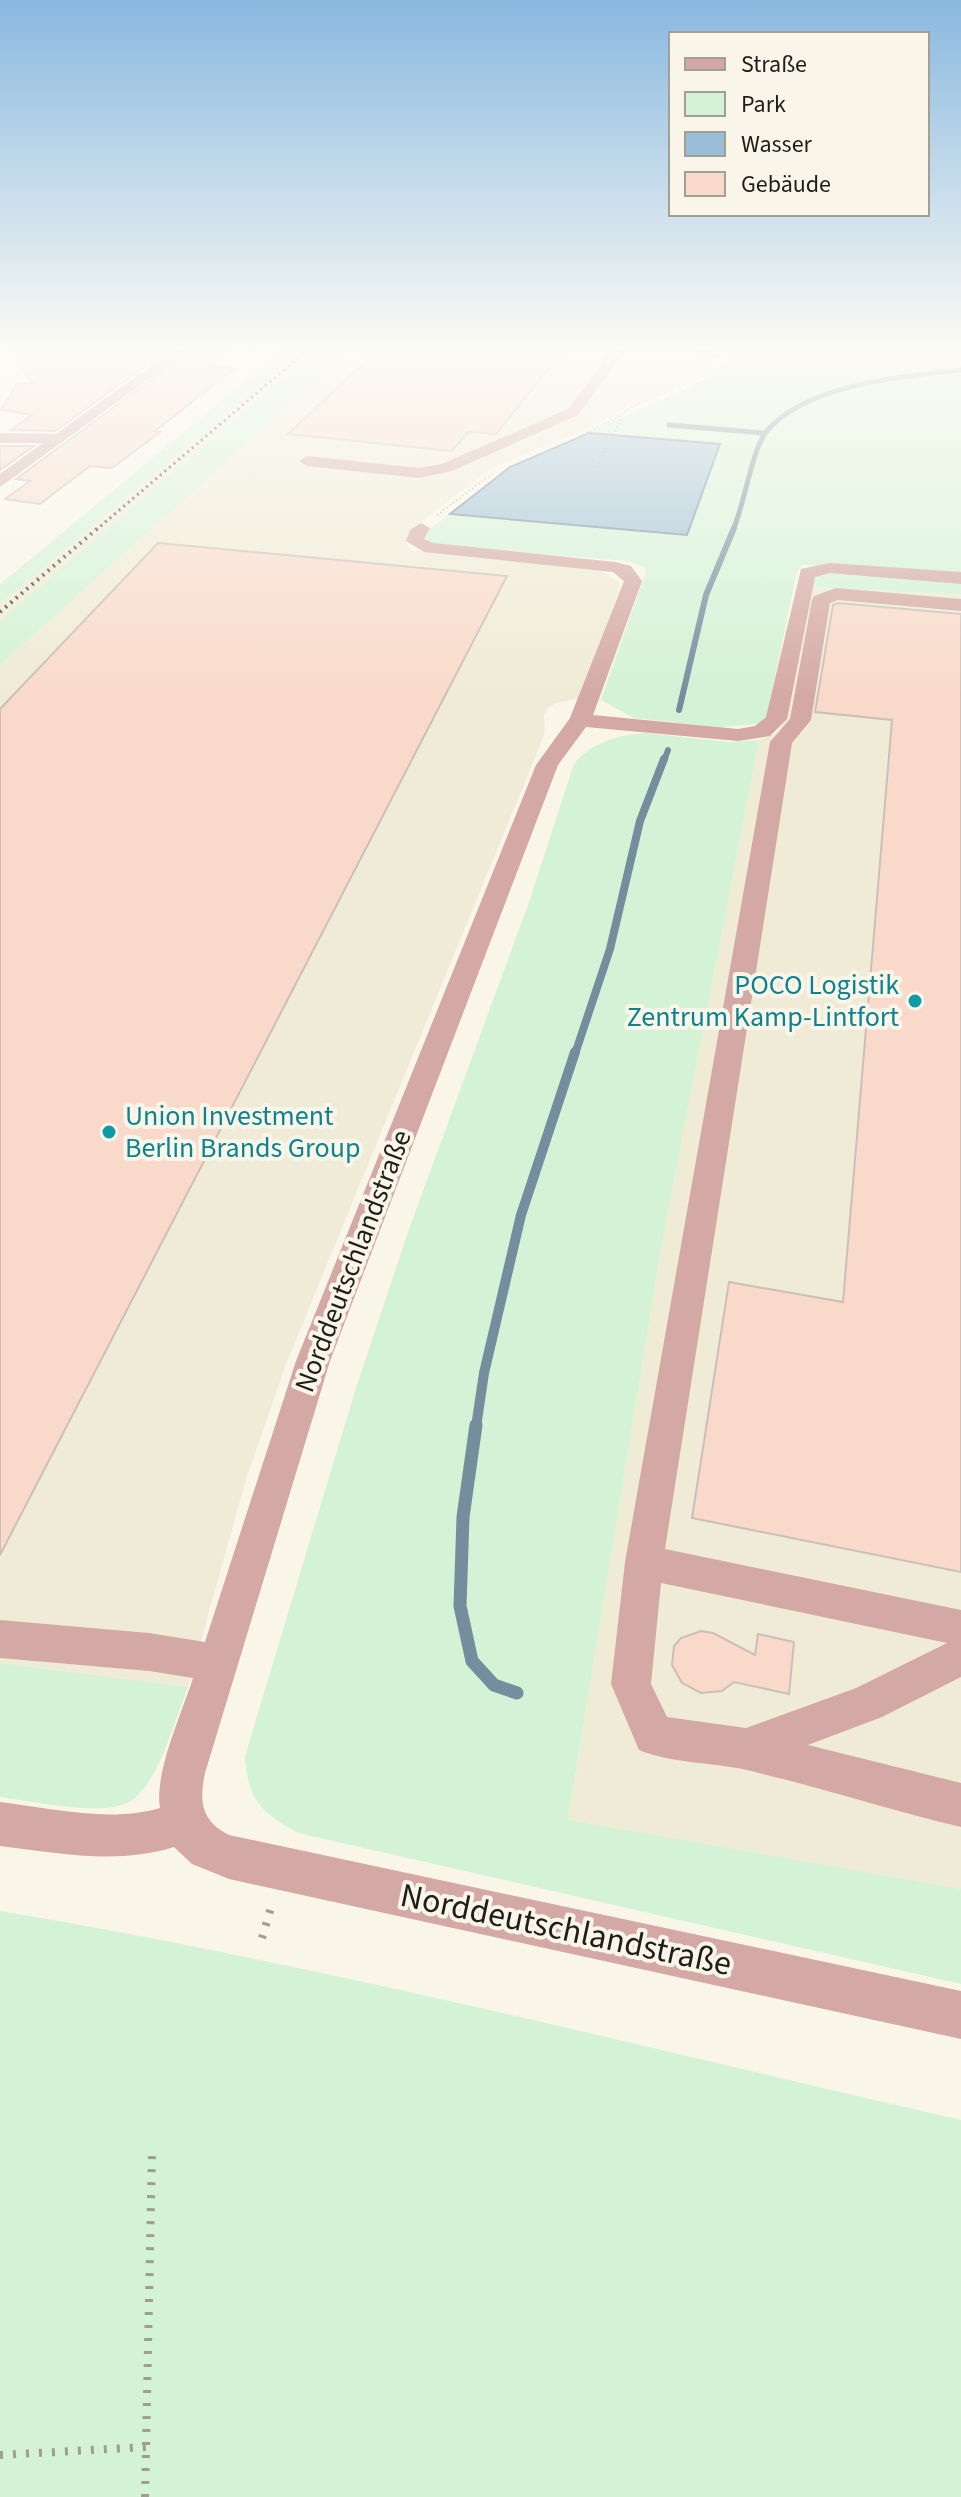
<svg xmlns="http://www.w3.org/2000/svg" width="961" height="2497" viewBox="0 0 961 2497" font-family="'Source Sans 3',sans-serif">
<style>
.built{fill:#f0ebd6}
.green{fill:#d3f2d6}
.water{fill:#9abed5;stroke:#758e9d;stroke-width:2}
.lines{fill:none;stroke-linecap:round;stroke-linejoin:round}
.stream-far4{stroke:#758e9d;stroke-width:5}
.stream-far3{stroke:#758e9d;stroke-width:6}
.stream-far2{stroke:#758e9d;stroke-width:8}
.stream-far1{stroke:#758e9d;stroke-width:10}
.stream{stroke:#758e9d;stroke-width:13}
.building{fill:#f9daca;stroke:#ccbfb8;stroke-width:2}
.path-far1{stroke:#9f9d94;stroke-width:2;stroke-dasharray:1 3;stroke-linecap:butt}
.path{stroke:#9f9d94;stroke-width:8;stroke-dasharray:3 10;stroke-linecap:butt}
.minor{fill:#d4a9a5;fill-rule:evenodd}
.rail-far1{stroke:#393833;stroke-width:3;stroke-dasharray:2 4;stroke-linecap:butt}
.rail{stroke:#393833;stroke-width:4;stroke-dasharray:2 5;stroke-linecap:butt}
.culture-dot{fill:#0f9aa8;stroke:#f9f6e9;stroke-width:3}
.labels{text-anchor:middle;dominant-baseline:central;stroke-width:8;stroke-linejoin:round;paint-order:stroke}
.culture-label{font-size:28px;fill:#0d838f;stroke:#f9f6e9;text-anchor:end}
.street-label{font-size:28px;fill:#1f1e1a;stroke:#f9f6e9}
.near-street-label{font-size:34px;fill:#1f1e1a;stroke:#f9f6e9}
</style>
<rect width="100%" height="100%" fill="#f9f6e9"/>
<!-- built -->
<g class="built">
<polygon points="306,347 318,347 0,621 0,604"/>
<polygon points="354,347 691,347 710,359 711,365 695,378 630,404 593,426 492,468 408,532 406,542 410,550 570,565 601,571 618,581 620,587 582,698 556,703 548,708 544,715 545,733 286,1364 247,1476 188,1687 0,1663 0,665"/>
<polygon points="811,587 961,595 961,1889 568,1821 662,1243 759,740 776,733 786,720"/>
</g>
<!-- green -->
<g class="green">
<polygon points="287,347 306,347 0,604 0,584"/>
<polygon points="318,347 354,347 0,665 0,621"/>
<polygon points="706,347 961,347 961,575 802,565 797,572 767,714 759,724 719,727 634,718 601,700 645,574 645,567 627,561 444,546 424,539 430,529 450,514 687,535 719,445 589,433 706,379 733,357"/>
<polygon points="828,572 961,582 961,595 811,587 815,576"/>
<path d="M 645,733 L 730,742 L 759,740 L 662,1243 L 568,1820 L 961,1889 L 961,1984 L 298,1833 C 260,1812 248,1800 245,1756 L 355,1391 L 409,1229 L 528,905 L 574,764 C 591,742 619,735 645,733 Z"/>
<path d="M 0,1663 L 188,1687 C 176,1717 158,1786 129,1802 C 101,1817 32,1801 0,1797 Z"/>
<path d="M 0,1911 C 323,1965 642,2047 961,2120 L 961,2497 L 0,2497 Z"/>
</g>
<!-- water -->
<polygon class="water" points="589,433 720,444 687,535 450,514 510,467"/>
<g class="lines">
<!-- stream-far4 -->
<g class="stream-far4">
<polyline points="669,425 765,433"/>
<path d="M 733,530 C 744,506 752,450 766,432 C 805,384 904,376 961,370"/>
</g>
<!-- stream-far3 -->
<g class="stream-far3">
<polyline points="679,710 706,595 734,528"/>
<polyline points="664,761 668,750"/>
</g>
<!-- stream-far2 -->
<polyline class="stream-far2" points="575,1054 610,949 640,821 664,759"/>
<!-- stream-far1 -->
<polyline class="stream-far1" points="476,1427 484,1373 521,1215 575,1052"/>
<!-- stream -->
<polyline class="stream" points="476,1425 463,1517 460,1606 472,1661 494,1685 517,1693"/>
</g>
<!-- building -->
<g class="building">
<polygon points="172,347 55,431 11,430 32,415 1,410 18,383 33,383 19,367 15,348"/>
<polygon points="196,347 235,347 210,366 234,369 155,431 160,432 112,468 90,466 40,504 5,499 30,481 16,479"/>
<polygon points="381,347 566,347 496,434 468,432 452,451 288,434"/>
<polygon points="0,446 34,446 0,470"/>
<polygon points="158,543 507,576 0,1555 0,709"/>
<polygon points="838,603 961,614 961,1572 692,1518 729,1282 843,1302 892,720 815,712 833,605"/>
<polygon points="701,1631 713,1633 755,1655 758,1634 794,1642 789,1694 734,1682 722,1691 701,1693 682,1683 672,1665 674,1646 681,1638"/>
</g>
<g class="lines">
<!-- path-far1 -->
<g class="path-far1">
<path d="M 734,358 C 793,364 849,363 907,347"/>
<polyline points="579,436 615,419 635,405 707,375"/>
<polyline points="597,467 622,418"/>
<polyline points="437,515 493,473"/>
</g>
<!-- path -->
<g class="path">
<polyline points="262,1938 272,1904"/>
<polyline points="0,2455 146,2447"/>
<polyline points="145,2497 152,2151"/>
</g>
<!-- minor -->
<g class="minor">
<polygon points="177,347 193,347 0,487 0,474 43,443 0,443 0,433 56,434"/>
<polygon points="614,347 628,347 578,415 452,471 419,478 307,466 299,461 307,456 419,468 442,464 568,409"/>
<polygon points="687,347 705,347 722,357 710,360"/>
<path d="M 421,523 L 430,528 L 424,539 L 434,543 L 615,562 L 631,566 L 642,581 L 593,715 L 738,729 L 755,726 L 766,717 L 801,569 L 830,563 L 961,572 L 961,584 L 830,573 L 815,577 L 787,719 L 770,736 L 738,741 L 586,727 L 558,765 L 330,1361 L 205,1773 C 199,1801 201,1821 229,1835 L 961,1991 L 961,2039 L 229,1879 L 192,1864 L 174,1847 C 116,1865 59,1853 0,1846 L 0,1802 C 51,1808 109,1823 160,1808 C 154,1773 182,1713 193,1678 L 149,1671 L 0,1658 L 0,1620 L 149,1633 L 205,1642 L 296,1361 L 536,765 L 570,718 L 624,581 L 613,572 L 424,552 L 406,541 L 410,530 Z"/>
<path d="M 836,588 L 961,599 L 961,611 L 838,600 L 830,603 L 811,720 L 792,743 L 665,1549 L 961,1610 L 961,1677 L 882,1717 L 808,1745 L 961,1783 L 961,1827 C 889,1810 819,1787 747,1770 C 712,1762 673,1764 639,1750 L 611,1684 L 625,1562 L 770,742 L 790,719 L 812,600 L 814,596 ZM 661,1583 L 947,1643 L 856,1688 L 746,1728 L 667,1717 L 651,1684 Z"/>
</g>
<!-- rail-far1 -->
<polyline class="rail-far1" points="96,530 311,347"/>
<!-- rail -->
<polyline class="rail" points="0,612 98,528"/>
</g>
<!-- sky -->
<linearGradient id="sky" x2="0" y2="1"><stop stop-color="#89b8e0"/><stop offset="0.5" stop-color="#fcfbf5"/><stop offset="1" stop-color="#fcfbf5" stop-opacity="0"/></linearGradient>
<rect width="961" height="697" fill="url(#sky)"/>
<!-- markers -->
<g class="culture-dot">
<circle cx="915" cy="1001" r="8"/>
<circle cx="109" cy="1132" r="8"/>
</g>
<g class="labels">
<!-- culture labels -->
<g class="culture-label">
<text x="899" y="985">POCO Logistik<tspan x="899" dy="32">Zentrum Kamp-Lintfort</tspan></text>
<text x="125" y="1116" text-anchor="start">Union Investment<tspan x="125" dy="32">Berlin Brands Group</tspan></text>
</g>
<!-- street labels -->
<g class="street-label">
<text transform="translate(353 1261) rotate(-69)">Norddeutschlandstraße</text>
</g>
<!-- near-street labels -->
<g class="near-street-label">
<text transform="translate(566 1930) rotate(12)">Norddeutschlandstraße</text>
</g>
</g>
<!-- legend -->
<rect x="669" y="32" width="260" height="184" fill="#f9f6e9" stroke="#a2a096" stroke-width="2"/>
<rect x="685" y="58" width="40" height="12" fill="#d4a9a5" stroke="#a2a096" stroke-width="2"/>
<text x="741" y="72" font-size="24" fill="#1f1e1a">Straße</text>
<rect x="685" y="92" width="40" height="24" fill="#d3f2d6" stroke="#a2a096" stroke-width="2"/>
<text x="741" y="112" font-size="24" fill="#1f1e1a">Park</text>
<rect x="685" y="132" width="40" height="24" fill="#9abed5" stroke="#a2a096" stroke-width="2"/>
<text x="741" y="152" font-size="24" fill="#1f1e1a">Wasser</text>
<rect x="685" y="172" width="40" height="24" fill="#f9daca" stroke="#a2a096" stroke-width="2"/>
<text x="741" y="192" font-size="24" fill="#1f1e1a">Gebäude</text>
</svg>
